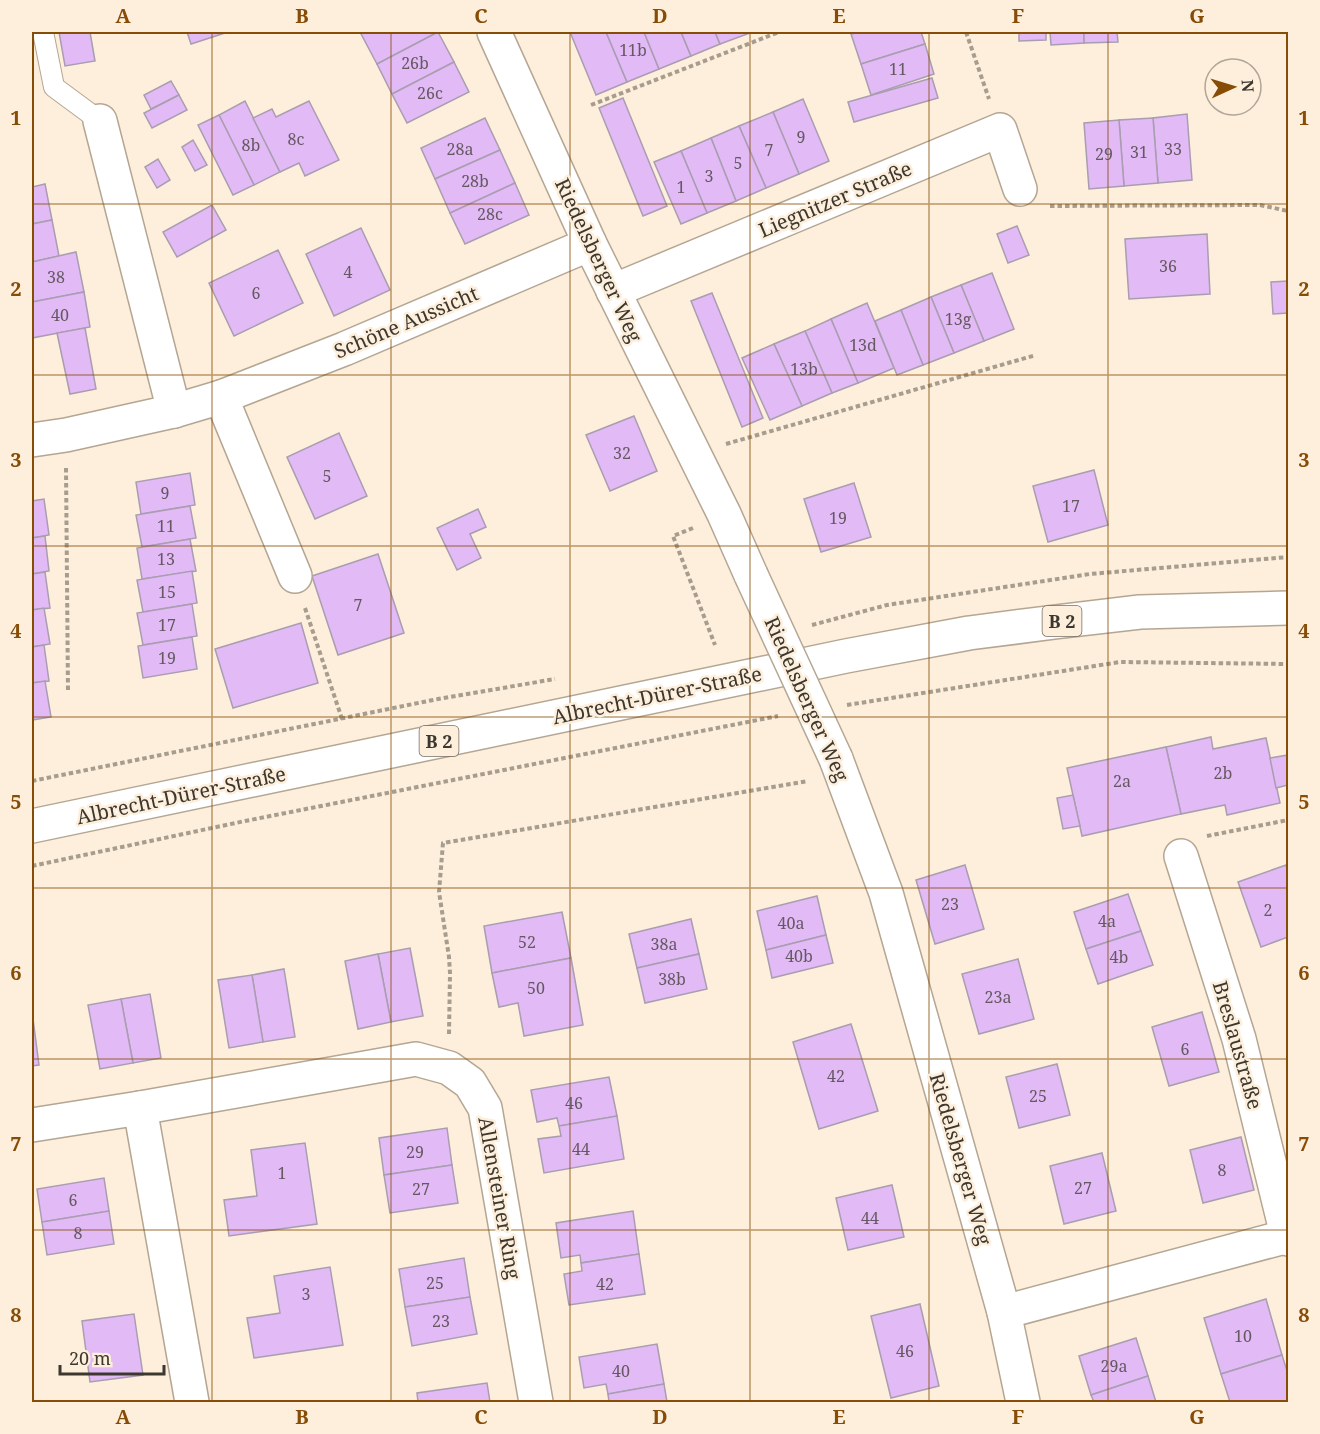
<svg xmlns="http://www.w3.org/2000/svg" width="1320" height="1434" viewBox="0 0 1320 1434" font-family="'Noto Serif',serif">
<style>
.building{fill:#e1baf6;stroke:#a99db0;stroke-width:1.5}
.lines{fill:none;stroke-linecap:round;stroke-linejoin:round}
.lane-casing{stroke:#b4a693;stroke-width:22}
.street-casing{stroke:#b4a693;stroke-width:36}
.primary-casing{stroke:#b4a693;stroke-width:36}
.path{stroke:#a79d8e;stroke-width:4;stroke-dasharray:4.5 3;stroke-linecap:butt}
.lane{stroke:#fff;stroke-width:20}
.street{stroke:#fff;stroke-width:33}
.primary{stroke:#fff;stroke-width:33}
.street-bridge-casing{stroke:#b4a693;stroke-width:36;stroke-linecap:butt}
.street-bridge{stroke:#fff;stroke-width:33}
.grid{fill:none;stroke:#874c06;stroke-width:1.5;stroke-opacity:0.55}
.labels{text-anchor:middle;dominant-baseline:central;stroke-width:5;stroke-linejoin:round;paint-order:stroke}
.number-label{font-size:16px;fill:#655861}
.shield{fill:#fdefdb;stroke:#766e63;stroke-width:1.5}
.shield-label{font-size:18px;font-weight:bold;fill:#3c372f}
.street-label{font-size:20px;fill:#3c372f;stroke:#fdefdb}
.neatline{fill:none;stroke:#874c06;stroke-width:2}
.grid-label{font-size:20px;text-anchor:middle;font-weight:bold;fill:#874c06}
</style>
<rect width="100%" height="100%" fill="#fdefdb"/>
<!-- building -->
<g class="building">
<polygon points="59,32 90,32 95,61 65,66"/>
<polygon points="187,32 228,32 191,44"/>
<polygon points="360,32 438,32 377,64"/>
<polygon points="438,32 454,62 392,94 377,64"/>
<polygon points="570,32 606,32 627,82 596,95"/>
<polygon points="606,32 644,32 659,69 627,82"/>
<polygon points="644,32 681,32 691,56 659,69"/>
<polygon points="681,32 715,32 720,44 691,56"/>
<polygon points="715,32 750,32 750,33 720,44"/>
<polygon points="859,32 921,32 925,44 861,64 851,34"/>
<polygon points="1019,32 1046,32 1046,40 1019,41"/>
<polygon points="1050,32 1084,32 1084,43 1051,45"/>
<polygon points="1084,32 1117,32 1118,42 1084,43"/>
<polygon points="925,44 934,74 871,95 861,64"/>
<polygon points="454,62 469,92 407,123 392,94"/>
<polygon points="932,78 938,98 854,122 848,102"/>
<polygon points="171,81 179,95 151,109 144,95"/>
<polygon points="179,95 187,110 152,128 144,113"/>
<polygon points="623,98 667,206 643,216 599,108"/>
<polygon points="803,99 829,161 799,174 773,112"/>
<polygon points="245,101 280,172 254,185 219,115"/>
<polygon points="309,101 339,160 305,176 299,163 280,172 253,118 272,109 276,117"/>
<polygon points="773,112 799,174 766,188 739,126"/>
<polygon points="1187,114 1192,180 1158,183 1153,118"/>
<polygon points="219,115 254,185 233,195 198,125"/>
<polygon points="485,118 500,150 435,179 421,148"/>
<polygon points="1153,118 1158,183 1124,186 1119,120"/>
<polygon points="1119,120 1124,186 1089,189 1084,123"/>
<polygon points="739,126 766,188 736,201 711,138"/>
<polygon points="711,138 736,201 707,213 681,151"/>
<polygon points="193,140 207,165 195,171 182,147"/>
<polygon points="500,150 515,183 450,213 435,179"/>
<polygon points="681,151 707,213 681,224 654,162"/>
<polygon points="158,159 170,180 157,188 145,167"/>
<polygon points="515,183 529,215 465,244 450,213"/>
<polygon points="45,184 52,220 32,224 32,187"/>
<polygon points="212,205 226,230 177,257 163,232"/>
<polygon points="52,220 59,256 32,262 32,224"/>
<polygon points="1017,226 1029,255 1008,263 997,234"/>
<polygon points="361,228 390,290 334,316 306,254"/>
<polygon points="1207,234 1210,294 1129,299 1125,239"/>
<polygon points="278,250 303,303 234,336 209,283"/>
<polygon points="76,252 84,292 32,302 32,262"/>
<polygon points="992,273 1014,329 984,341 961,285"/>
<polygon points="1288,281 1288,313 1273,314 1271,282"/>
<polygon points="961,285 984,341 954,353 931,297"/>
<polygon points="84,292 90,327 32,338 32,302"/>
<polygon points="712,293 763,418 742,427 691,301"/>
<polygon points="931,297 954,353 923,365 901,310"/>
<polygon points="867,303 894,368 858,383 831,319"/>
<polygon points="901,310 923,365 897,375 875,321"/>
<polygon points="831,319 858,383 832,393 805,331"/>
<polygon points="85,328 96,389 70,394 57,333"/>
<polygon points="805,331 832,393 802,406 774,344"/>
<polygon points="774,344 802,406 770,420 742,358"/>
<polygon points="634,416 657,471 610,491 586,435"/>
<polygon points="339,433 367,496 315,519 287,457"/>
<polygon points="1094,470 1108,525 1048,542 1033,486"/>
<polygon points="190,473 195,505 141,514 136,482"/>
<polygon points="854,483 871,537 821,552 804,499"/>
<polygon points="44,499 49,535 32,538 32,501"/>
<polygon points="190,506 196,538 142,547 136,515"/>
<polygon points="478,509 486,527 470,534 481,558 457,570 437,528"/>
<polygon points="45,536 49,571 32,574 32,538"/>
<polygon points="190,539 196,571 142,579 137,548"/>
<polygon points="378,554 404,633 338,655 312,576"/>
<polygon points="192,571 197,603 143,612 137,580"/>
<polygon points="45,572 50,608 32,610 32,574"/>
<polygon points="192,604 197,636 143,645 137,613"/>
<polygon points="44,608 50,644 32,647 32,610"/>
<polygon points="301,623 318,683 233,708 215,649"/>
<polygon points="192,637 197,669 143,678 138,646"/>
<polygon points="44,645 49,681 32,683 32,647"/>
<polygon points="45,681 51,717 32,720 32,683"/>
<polygon points="1211,737 1213,749 1266,738 1280,803 1227,815 1225,805 1181,814 1166,747"/>
<polygon points="1166,747 1181,814 1082,836 1067,768"/>
<polygon points="1288,755 1288,785 1276,788 1270,758"/>
<polygon points="1073,795 1080,826 1063,829 1057,798"/>
<polygon points="965,865 984,929 935,944 916,880"/>
<polygon points="1286,865 1288,872 1288,937 1261,947 1238,882"/>
<polygon points="1128,894 1141,931 1086,949 1074,912"/>
<polygon points="817,896 826,935 766,950 757,911"/>
<polygon points="562,912 571,958 492,973 484,926"/>
<polygon points="691,919 699,954 637,968 629,934"/>
<polygon points="1141,931 1153,965 1098,984 1086,949"/>
<polygon points="826,935 833,963 772,978 766,950"/>
<polygon points="410,948 423,1016 391,1022 378,954"/>
<polygon points="378,954 391,1022 358,1029 345,961"/>
<polygon points="699,954 707,989 645,1003 637,968"/>
<polygon points="571,958 583,1025 524,1036 518,1003 499,1007 492,973"/>
<polygon points="1018,959 1034,1019 979,1034 962,974"/>
<polygon points="284,969 295,1037 263,1042 252,975"/>
<polygon points="252,975 263,1042 229,1048 218,980"/>
<polygon points="150,994 161,1058 133,1063 121,999"/>
<polygon points="121,999 133,1063 100,1069 88,1005"/>
<polygon points="32,1011 39,1065 32,1066"/>
<polygon points="1202,1012 1219,1072 1169,1086 1152,1027"/>
<polygon points="851,1024 878,1111 819,1129 793,1042"/>
<polygon points="1057,1064 1070,1115 1019,1128 1006,1077"/>
<polygon points="609,1077 617,1116 559,1126 557,1118 537,1122 531,1090"/>
<polygon points="617,1116 624,1159 544,1173 538,1139 561,1136 559,1126"/>
<polygon points="447,1128 452,1165 384,1175 379,1138"/>
<polygon points="1241,1137 1254,1190 1203,1203 1190,1150"/>
<polygon points="305,1143 317,1224 229,1236 224,1200 257,1196 251,1150"/>
<polygon points="1102,1153 1116,1211 1064,1224 1050,1166"/>
<polygon points="452,1165 458,1203 390,1213 384,1175"/>
<polygon points="104,1178 109,1211 42,1222 37,1189"/>
<polygon points="892,1185 904,1237 848,1250 836,1198"/>
<polygon points="109,1211 114,1244 47,1255 42,1222"/>
<polygon points="633,1211 639,1254 581,1263 580,1255 561,1258 556,1223"/>
<polygon points="639,1254 645,1294 569,1305 564,1274 582,1271 581,1263"/>
<polygon points="464,1258 470,1297 405,1307 399,1269"/>
<polygon points="330,1267 343,1345 254,1358 247,1318 280,1313 274,1276"/>
<polygon points="470,1297 477,1334 412,1346 405,1307"/>
<polygon points="1266,1299 1282,1355 1221,1374 1204,1318"/>
<polygon points="920,1304 939,1386 891,1398 871,1316"/>
<polygon points="134,1314 143,1375 90,1382 82,1321"/>
<polygon points="1136,1338 1148,1376 1091,1395 1079,1356"/>
<polygon points="657,1344 664,1384 608,1394 606,1384 584,1388 579,1357"/>
<polygon points="1282,1355 1288,1374 1288,1402 1230,1402 1221,1374"/>
<polygon points="1148,1376 1156,1402 1094,1402 1091,1395"/>
<polygon points="487,1383 490,1402 418,1402 417,1393"/>
<polygon points="664,1384 667,1402 609,1402 608,1394"/>
</g>
<g class="lines">
<defs>
<polyline id="lane" points="43,32 54,87 100,121"/>
<g id="street">
<polyline points="494,32 590,244 724,514 751,575"/>
<polyline points="100,121 174,411"/>
<polyline points="613,291 1000,130 1020,189"/>
<polyline points="221,397 295,576"/>
<polyline points="32,440 66,435 174,411 221,397 344,349 590,244"/>
<polyline points="836,759 886,893 1004,1312 1023,1402"/>
<polyline points="1181,856 1239,1039 1288,1239"/>
<polyline points="140,1108 192,1402"/>
<polyline points="32,1125 140,1108 416,1059 449,1068 470,1083 485,1108 536,1402"/>
<polyline points="1004,1312 1288,1236"/>
</g>
<polyline id="primary" points="32,826 846,656 969,633 1055,622 1140,612 1288,608"/>
</defs>
<!-- lane casing -->
<use href="#lane" class="lane-casing"/>
<!-- street casing -->
<use href="#street" class="street-casing"/>
<!-- primary casing -->
<use href="#primary" class="primary-casing"/>
<!-- path -->
<g class="path">
<polyline points="966,32 989,99"/>
<polyline points="591,105 779,32"/>
<polyline points="1050,206 1260,205 1288,211"/>
<polyline points="726,444 1036,355"/>
<polyline points="66,468 68,692"/>
<polyline points="693,528 673,536 715,645"/>
<polyline points="305,608 342,719"/>
<polyline points="812,625 887,605 1090,574 1288,557"/>
<polyline points="847,705 1120,662 1288,664"/>
<polyline points="32,781 438,699 555,679"/>
<polyline points="1207,836 1288,820"/>
<polyline points="32,866 245,821 778,716"/>
<polyline points="449,1034 450,973 449,957 439,892 443,843 808,781"/>
</g>
<!-- lane -->
<use href="#lane" class="lane"/>
<!-- street -->
<use href="#street" class="street"/>
<!-- primary -->
<use href="#primary" class="primary"/>
<defs>
<polyline id="street-bridge" points="751,575 836,759"/>
</defs>
<!-- street-bridge casing -->
<use href="#street-bridge" class="street-bridge-casing"/>
<!-- street-bridge -->
<use href="#street-bridge" class="street-bridge"/>
</g>
<!-- grid -->
<path class="grid" d="M 212,32 L 212,1402M 391,32 L 391,1402M 570,32 L 570,1402M 750,32 L 750,1402M 929,32 L 929,1402M 1108,32 L 1108,1402M 32,204 L 1288,204M 32,375 L 1288,375M 32,546 L 1288,546M 32,717 L 1288,717M 32,888 L 1288,888M 32,1059 L 1288,1059M 32,1230 L 1288,1230"/>
<g class="labels">
<!-- number labels -->
<g class="number-label">
<text x="633" y="50">11b</text>
<text x="415" y="63">26b</text>
<text x="898" y="69">11</text>
<text x="430" y="93">26c</text>
<text x="801" y="137">9</text>
<text x="296" y="139">8c</text>
<text x="251" y="145">8b</text>
<text x="460" y="149">28a</text>
<text x="1173" y="149">33</text>
<text x="769" y="150">7</text>
<text x="1139" y="152">31</text>
<text x="1104" y="154">29</text>
<text x="738" y="163">5</text>
<text x="709" y="176">3</text>
<text x="475" y="181">28b</text>
<text x="681" y="187">1</text>
<text x="490" y="214">28c</text>
<text x="1168" y="266">36</text>
<text x="348" y="272">4</text>
<text x="56" y="277">38</text>
<text x="256" y="293">6</text>
<text x="60" y="315">40</text>
<text x="958" y="319">13g</text>
<text x="863" y="345">13d</text>
<text x="804" y="369">13b</text>
<text x="622" y="453">32</text>
<text x="327" y="476">5</text>
<text x="165" y="493">9</text>
<text x="1071" y="506">17</text>
<text x="838" y="518">19</text>
<text x="166" y="526">11</text>
<text x="166" y="559">13</text>
<text x="167" y="592">15</text>
<text x="358" y="605">7</text>
<text x="167" y="625">17</text>
<text x="167" y="658">19</text>
<text x="1223" y="773">2b</text>
<text x="1122" y="781">2a</text>
<text x="950" y="904">23</text>
<text x="1268" y="910">2</text>
<text x="1107" y="921">4a</text>
<text x="791" y="923">40a</text>
<text x="527" y="942">52</text>
<text x="664" y="944">38a</text>
<text x="799" y="956">40b</text>
<text x="1119" y="957">4b</text>
<text x="672" y="979">38b</text>
<text x="536" y="988">50</text>
<text x="998" y="997">23a</text>
<text x="1185" y="1049">6</text>
<text x="836" y="1076">42</text>
<text x="1038" y="1096">25</text>
<text x="574" y="1103">46</text>
<text x="581" y="1149">44</text>
<text x="415" y="1152">29</text>
<text x="1222" y="1170">8</text>
<text x="282" y="1173">1</text>
<text x="1083" y="1188">27</text>
<text x="421" y="1189">27</text>
<text x="73" y="1200">6</text>
<text x="870" y="1218">44</text>
<text x="78" y="1233">8</text>
<text x="435" y="1283">25</text>
<text x="605" y="1284">42</text>
<text x="306" y="1294">3</text>
<text x="441" y="1321">23</text>
<text x="1243" y="1336">10</text>
<text x="905" y="1351">46</text>
<text x="1114" y="1366">29a</text>
<text x="621" y="1371">40</text>
</g>
<!-- shield labels -->
<g class="shield">
<rect x="1042.5" y="606" width="39" height="30" rx="4.5"/>
<rect x="419.5" y="726" width="39" height="30" rx="4.5"/>
</g>
<g class="shield-label">
<text x="1062" y="621">B 2</text>
<text x="439" y="741">B 2</text>
</g>
<!-- street labels -->
<g class="street-label">
<text transform="translate(835 199) rotate(-23)">Liegnitzer Straße</text>
<text transform="translate(599 260) rotate(65)">Riedelsberger Weg</text>
<text transform="translate(406 322) rotate(-23)">Schöne Aussicht</text>
<text transform="translate(657 695) rotate(-12)">Albrecht-Dürer-Straße</text>
<text transform="translate(807 699) rotate(66)">Riedelsberger Weg</text>
<text transform="translate(181 795) rotate(-12)">Albrecht-Dürer-Straße</text>
<text transform="translate(1238 1045) rotate(74)">Breslaustraße</text>
<text transform="translate(961 1159) rotate(74)">Riedelsberger Weg</text>
<text transform="translate(500 1198) rotate(80)">Allensteiner Ring</text>
</g>
</g>
<!-- border -->
<rect width="1320" height="1434" fill="none" stroke="#fdefdb" stroke-width="66"/>
<!-- north arrow -->
<g transform="translate(1233 87) rotate(86)"><circle r="28" fill="#fdefdb" stroke="#b0a596" stroke-width="1.5"/>
<path d="M0-4.5L10 22L0 15L-10 22Z" fill="#874c06"/>
<text y="-9" font-size="16" font-weight="bold" text-anchor="middle" fill="#3c372f">N</text>
</g>
<!-- scale -->
<path d="M60 1365v9h104v-9" fill="none" stroke="#3c372f" stroke-width="3"/>
<text x="69" y="1365" font-size="18" fill="#3c372f" stroke="#fdefdb" stroke-width="4.5" paint-order="stroke">20 m</text>
<rect x="33" y="33" width="1254" height="1368" class="neatline"/>
<g class="grid-label">
<text x="123" y="23">A</text>
<text x="302" y="23">B</text>
<text x="481" y="23">C</text>
<text x="660" y="23">D</text>
<text x="839" y="23">E</text>
<text x="1018" y="23">F</text>
<text x="1197" y="23">G</text>
<text x="16" y="125">1</text>
<text x="1304" y="125">1</text>
<text x="16" y="296">2</text>
<text x="1304" y="296">2</text>
<text x="16" y="467">3</text>
<text x="1304" y="467">3</text>
<text x="16" y="638">4</text>
<text x="1304" y="638">4</text>
<text x="16" y="809">5</text>
<text x="1304" y="809">5</text>
<text x="16" y="980">6</text>
<text x="1304" y="980">6</text>
<text x="16" y="1151">7</text>
<text x="1304" y="1151">7</text>
<text x="16" y="1322">8</text>
<text x="1304" y="1322">8</text>
<text x="123" y="1424">A</text>
<text x="302" y="1424">B</text>
<text x="481" y="1424">C</text>
<text x="660" y="1424">D</text>
<text x="839" y="1424">E</text>
<text x="1018" y="1424">F</text>
<text x="1197" y="1424">G</text>
</g>
</svg>
